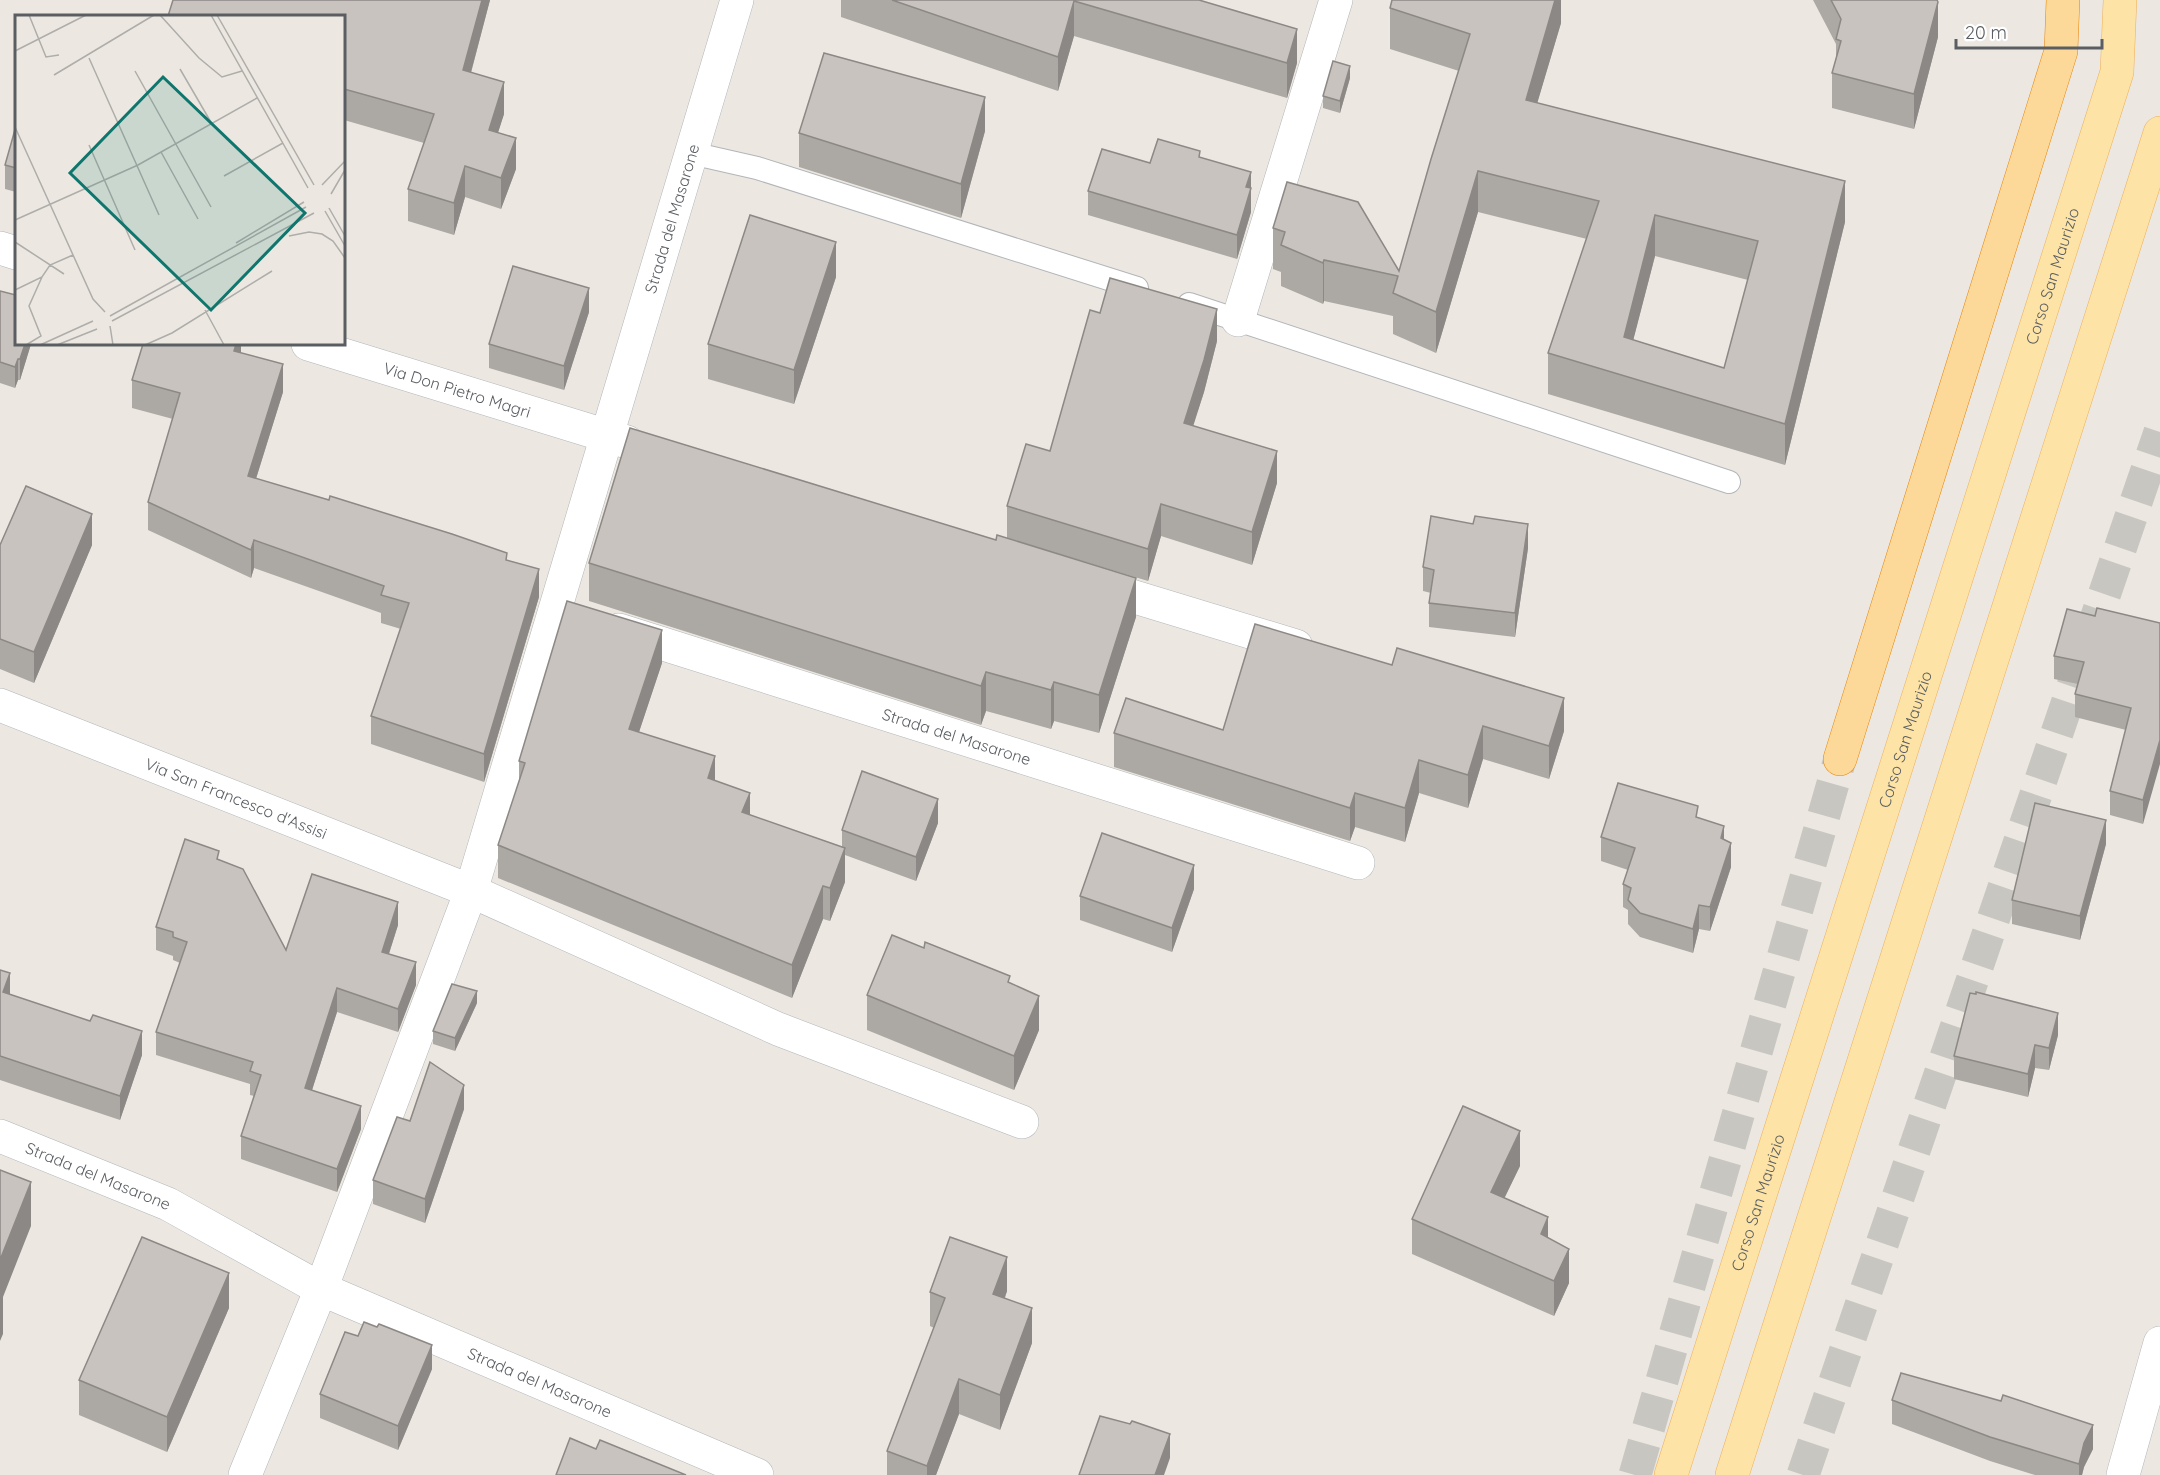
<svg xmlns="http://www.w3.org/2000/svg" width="2160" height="1475" viewBox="0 0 2160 1475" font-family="Quicksand,sans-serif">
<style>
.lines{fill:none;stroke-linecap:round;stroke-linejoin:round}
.trunk-tunnel{stroke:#c8c6c1;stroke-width:33;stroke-dasharray:33 16;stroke-linecap:butt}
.service-casing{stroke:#b2b5b9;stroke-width:24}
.minor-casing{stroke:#b2b5b9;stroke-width:34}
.primary-casing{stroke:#eeb059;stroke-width:34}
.trunk-casing{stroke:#e88305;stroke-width:34}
.service{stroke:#fff;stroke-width:22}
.minor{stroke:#fff;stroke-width:33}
.primary{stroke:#fde3a5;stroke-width:33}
.trunk{stroke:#fcd998;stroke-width:33}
.wall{fill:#aca8a3;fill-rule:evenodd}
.shaded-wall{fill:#8c8885}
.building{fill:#c8c3be;stroke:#8c8885;stroke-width:1.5;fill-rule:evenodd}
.labels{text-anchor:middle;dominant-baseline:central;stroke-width:4.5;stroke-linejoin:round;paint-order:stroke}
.street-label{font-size:16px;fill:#5a5e62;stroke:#fff}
.inset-road{fill:none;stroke:#aeadaa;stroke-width:1.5}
.view{fill:#0f766e;fill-opacity:0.15;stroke:#0f766e;stroke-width:3}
.inset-edge{fill:none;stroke:#5a5e62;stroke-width:3}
</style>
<rect width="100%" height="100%" fill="#ece8e1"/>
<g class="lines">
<!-- trunk-tunnel -->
<g class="trunk-tunnel">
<polyline points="1635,1475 1840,759"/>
<polyline points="1803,1475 2160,432"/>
</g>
<defs>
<g id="service">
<polyline points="691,153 757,168 1137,288"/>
<polyline points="1189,304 1729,482"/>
</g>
<g id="minor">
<polyline points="0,248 16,253"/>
<polyline points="1238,320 1336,0"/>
<path id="s1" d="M 308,344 L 627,442"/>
<polyline points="1092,584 1296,646"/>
<path id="s2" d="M 619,630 L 1358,863"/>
<path id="s3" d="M 0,705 L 471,891 L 778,1029 L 1022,1122"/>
<path id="s4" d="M 0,1136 L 168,1204 L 321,1289 L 757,1475"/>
<path id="s5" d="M 245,1475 L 321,1289 L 471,891 L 737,0"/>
<polyline points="2123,1475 2160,1343"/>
</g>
<g id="primary">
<path id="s6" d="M 1671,1475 L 2117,72 L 2120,0"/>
<polyline points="1732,1475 2160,133"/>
</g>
<polyline id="trunk" points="1840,759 2061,51 2063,0"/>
</defs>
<!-- service casing -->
<use href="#service" class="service-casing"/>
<!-- minor casing -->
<use href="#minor" class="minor-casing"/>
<!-- primary casing -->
<use href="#primary" class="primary-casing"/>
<!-- trunk casing -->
<use href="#trunk" class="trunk-casing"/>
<!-- service -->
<use href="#service" class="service"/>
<!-- minor -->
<use href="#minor" class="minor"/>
<!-- primary -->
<use href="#primary" class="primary"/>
<!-- trunk -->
<use href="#trunk" class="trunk"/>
</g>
<!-- wall -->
<g class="wall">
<polygon points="173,0 490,0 471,73 504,114 498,132 516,169 501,209 465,197 454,235 408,221 408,189 424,143 344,120 344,16"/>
<polygon points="841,0 1199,0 1297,63 1287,98 1074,36 1058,91 841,17"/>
<path d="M 1561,0 L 1561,23 L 1537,103 L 1845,222 L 1785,465 L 1548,394 L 1548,353 L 1587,239 L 1478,212 L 1436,353 L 1393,334 L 1393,316 L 1324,301 L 1323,304 L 1281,286 L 1281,272 L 1273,269 L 1273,228 L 1399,271 L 1459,71 L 1390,49 L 1390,8 ZM 1655,256 L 1748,280 L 1724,368 L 1633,340 Z"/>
<polygon points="1813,0 1937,0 1938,37 1914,129 1832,108 1832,73 1836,58 1836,44"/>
<polygon points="1350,78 1340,113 1323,108 1323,96"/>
<polygon points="16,126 16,192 5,189 5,165"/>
<polygon points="985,131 961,218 799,167 799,133"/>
<polygon points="1200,158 1251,188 1251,212 1237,259 1088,215 1088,191 1150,163"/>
<polygon points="836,277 794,404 708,379 708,344"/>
<polygon points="0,291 16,344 31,344 20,380 18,380 15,388 0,383"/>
<polygon points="589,312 564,390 489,368 489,344"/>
<polygon points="1217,341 1204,392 1193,425 1277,483 1252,565 1161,536 1148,581 1007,538 1007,506"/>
<polygon points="241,344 241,353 283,392 256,479 507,561 539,597 484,782 371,744 371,716 401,629 381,623 381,613 254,568 251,578 148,530 148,502 173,419 132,408 132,380"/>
<polygon points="1473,524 1528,548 1515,637 1429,627 1429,603 1431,593 1423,591 1423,567"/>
<polygon points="0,545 92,545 34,683 0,669"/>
<polygon points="589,563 1136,617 1099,733 1054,721 1051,729 986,711 981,725 589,601"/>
<polygon points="2095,616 2160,623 2143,824 2110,815 2110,791 2126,730 2075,717 2075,694 2078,684 2054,679 2054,656"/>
<polygon points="1255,624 1564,731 1549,779 1483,759 1468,808 1419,793 1405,842 1355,827 1350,841 1114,767 1114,733 1223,730"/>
<polygon points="662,663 639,732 715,781 750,815 842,847 842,830 938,823 916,881 845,855 845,882 830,921 823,919 792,998 498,878 498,845 519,781 519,761"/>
<polygon points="1698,818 1724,840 1731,867 1710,931 1699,929 1693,953 1640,937 1628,924 1628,910 1623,907 1623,884 1628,870 1601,861 1601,837"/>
<polygon points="2106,844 2080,940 2012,924 2012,900"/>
<polygon points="219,860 286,950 398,925 389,954 416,985 398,1032 337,1012 312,1090 361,1129 337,1192 241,1159 241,1136 254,1096 250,1095 250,1084 156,1055 156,1032 180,963 173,960 173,956 156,950 156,927"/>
<polygon points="1194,889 1172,952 1080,920 1080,896"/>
<polygon points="0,970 10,994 142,1055 120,1120 0,1080"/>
<polygon points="1010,983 1039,1030 1014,1090 867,1030 867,995"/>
<polygon points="477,1003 455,1051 433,1044 433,1031"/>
<polygon points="2058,1035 2049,1070 2035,1068 2028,1097 1954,1079 1954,1056"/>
<polygon points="464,1109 425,1223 373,1204 373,1180 410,1121"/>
<polygon points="1520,1166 1504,1198 1548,1237 1569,1283 1554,1316 1412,1254 1412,1219"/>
<polygon points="1007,1291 1005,1298 1032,1343 1000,1430 959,1414 936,1475 887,1475 887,1451 934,1328 930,1326 930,1292"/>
<polygon points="229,1308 167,1452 79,1415 79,1380"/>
<polygon points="432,1369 398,1450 320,1418 320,1394"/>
<polygon points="1892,1400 2093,1449 2084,1467 2082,1475 2035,1475 1990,1461 1892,1424"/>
</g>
<!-- shaded-wall -->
<g class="shaded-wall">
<polygon points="482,0 490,0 463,102 463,70"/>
<polygon points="1555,0 1561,0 1561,23 1526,141 1526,100"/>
<polygon points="1074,1 1074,36 1058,91 1058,57"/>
<polygon points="1938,2 1938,37 1914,129 1914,94"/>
<polygon points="1297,29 1297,63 1287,98 1287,63"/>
<polygon points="1350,66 1350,78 1340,113 1340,101"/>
<polygon points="504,82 504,114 489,161 489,130"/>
<polygon points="985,97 985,131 961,218 961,184"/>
<polygon points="516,138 516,169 501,209 501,178"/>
<polygon points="465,166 465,197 454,235 454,203"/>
<polygon points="1478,171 1478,212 1436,353 1436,312"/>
<polygon points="1251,172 1251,212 1237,259 1237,235 1246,187"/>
<polygon points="1845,181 1845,222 1785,465 1785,424"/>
<polygon points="1655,215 1655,256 1624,376 1624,337"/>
<polygon points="836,242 836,277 794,404 794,370"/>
<polygon points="1324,260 1324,301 1323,304 1323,263"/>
<polygon points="589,288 589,312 564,390 564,366"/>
<polygon points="1217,309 1217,341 1204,392 1184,455 1184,423"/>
<polygon points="25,344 31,344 20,380 20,359"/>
<polygon points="236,344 241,344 241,353 234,379 234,351"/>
<polygon points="18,359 18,380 15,388 15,367"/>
<polygon points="283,364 283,392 248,504 248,476"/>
<polygon points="1277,451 1277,483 1252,565 1252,532"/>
<polygon points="1161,504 1161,536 1148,581 1148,549"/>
<polygon points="92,514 92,545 34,683 34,652"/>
<polygon points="1528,524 1528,548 1515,637 1515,613"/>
<polygon points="254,540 254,568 251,578 251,550"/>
<polygon points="539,569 539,597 484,782 484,754"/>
<polygon points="1136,578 1136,617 1099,733 1099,695"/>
<polygon points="662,630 662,663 629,762 629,729"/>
<polygon points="986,672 986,711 981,725 981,686"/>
<polygon points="1054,682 1054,721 1051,729 1051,690"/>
<polygon points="1564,698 1564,731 1549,779 1549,746"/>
<polygon points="1483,726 1483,759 1468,808 1468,775"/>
<polygon points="2160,740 2160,764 2143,824 2143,800"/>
<polygon points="715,756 715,789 708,778"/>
<polygon points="1419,760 1419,793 1405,842 1405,808"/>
<polygon points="750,793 750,826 742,812"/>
<polygon points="1355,793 1355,827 1350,841 1350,808"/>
<polygon points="938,799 938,823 916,881 916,857"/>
<polygon points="2106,820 2106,844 2080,940 2080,916"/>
<polygon points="1724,826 1724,850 1721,838"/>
<polygon points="1731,843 1731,867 1710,931 1710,907"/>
<polygon points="845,848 845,882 830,921 830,888"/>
<polygon points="1194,865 1194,889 1172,952 1172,928"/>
<polygon points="823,886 823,919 792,998 792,965"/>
<polygon points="398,902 398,925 382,975 382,952"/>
<polygon points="1699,905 1699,929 1693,953 1693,929"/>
<polygon points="416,962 416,985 398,1032 398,1009"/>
<polygon points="10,973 10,997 3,992"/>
<polygon points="337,988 337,1012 305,1112 305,1088"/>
<polygon points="477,991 477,1003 455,1051 455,1038"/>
<polygon points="1039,996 1039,1030 1014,1090 1014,1056"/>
<polygon points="2058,1013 2058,1035 2049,1070 2049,1048"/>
<polygon points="142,1031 142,1055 120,1120 120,1096"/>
<polygon points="2035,1045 2035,1068 2028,1097 2028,1074"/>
<polygon points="464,1085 464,1109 425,1223 425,1199"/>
<polygon points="361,1106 361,1129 337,1192 337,1169"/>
<polygon points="1520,1131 1520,1166 1491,1226 1491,1192"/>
<polygon points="31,1182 31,1226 3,1297 3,1334 0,1341 0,1260"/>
<polygon points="1548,1217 1548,1252 1541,1234"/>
<polygon points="1569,1249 1569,1283 1554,1316 1554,1281"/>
<polygon points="1007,1257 1007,1291 993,1329 993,1294"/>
<polygon points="229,1273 229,1308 167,1452 167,1417"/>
<polygon points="1032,1308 1032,1343 1000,1430 1000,1395"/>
<polygon points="432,1345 432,1369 398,1450 398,1426"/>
<polygon points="959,1379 959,1414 936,1475 927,1475 927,1466"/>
<polygon points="2093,1425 2093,1449 2084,1467 2082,1475 2079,1475 2079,1464 2084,1443"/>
<polygon points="1170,1434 1170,1458 1164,1475 1155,1475"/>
</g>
<!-- building -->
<g class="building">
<polygon points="173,0 482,0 463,70 504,82 489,130 516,138 501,178 465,166 454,203 408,189 434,114 344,89 344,16 168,16"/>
<polygon points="892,0 1199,0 1297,29 1287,63 1074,1 1058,57"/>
<path d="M 1392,0 L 1555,0 L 1526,100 L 1845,181 L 1785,424 L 1548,353 L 1599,201 L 1478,171 L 1436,312 L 1393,293 L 1398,276 L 1324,260 L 1323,263 L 1281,245 L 1285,232 L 1273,228 L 1287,182 L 1358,202 L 1399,271 L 1431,159 L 1470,34 L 1390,8 ZM 1655,215 L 1758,241 L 1724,368 L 1624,337 Z"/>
<polygon points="1831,0 1937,0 1938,2 1914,94 1832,73 1841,41 1836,39 1841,19"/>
<polygon points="824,53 985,97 961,184 799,133"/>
<polygon points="1333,61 1350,66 1340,101 1323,96"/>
<polygon points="16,126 16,168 5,165"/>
<polygon points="1158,139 1200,151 1199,157 1251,172 1246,187 1251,188 1237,235 1088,191 1102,149 1150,163"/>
<polygon points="750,215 836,242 794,370 708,344"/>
<polygon points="513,266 589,288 564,366 489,344"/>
<polygon points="1110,278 1217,309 1204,360 1184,423 1277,451 1252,532 1161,504 1148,549 1007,506 1026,444 1050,451 1090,310 1100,313"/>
<polygon points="0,291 16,295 16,344 25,344 20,359 18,359 15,367 0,362"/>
<polygon points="143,344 236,344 234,351 283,364 248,476 329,500 330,496 452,534 507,553 506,560 539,569 484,754 371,716 409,603 381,595 384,586 254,540 251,550 148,502 180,393 132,380"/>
<polygon points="630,428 996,540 997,535 1136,578 1099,695 1054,682 1051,690 986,672 981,686 589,563"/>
<polygon points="26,486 92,514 34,652 0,639 0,545"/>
<polygon points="1431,516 1473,524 1475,516 1528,524 1515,613 1429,603 1434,570 1423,567"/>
<polygon points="567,601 662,630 629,729 715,756 708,778 750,793 742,812 845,848 830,888 823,886 792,965 498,845 525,763 519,761"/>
<polygon points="2097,608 2160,623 2160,740 2143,800 2110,791 2131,708 2075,694 2084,662 2054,656 2067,609 2095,616"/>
<polygon points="1255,624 1392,665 1397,648 1564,698 1549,746 1483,726 1468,775 1419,760 1405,808 1355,793 1350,808 1114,733 1126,698 1223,730"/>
<polygon points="862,771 938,799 916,857 842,830"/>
<polygon points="1618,783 1698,806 1696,817 1724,826 1721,838 1731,843 1710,907 1699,905 1693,929 1640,913 1628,900 1631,888 1623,884 1635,848 1601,837"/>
<polygon points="2035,803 2106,820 2080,916 2012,900"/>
<polygon points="1102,833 1194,865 1172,928 1080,896"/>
<polygon points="185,839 219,851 217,859 243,869 286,950 312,874 398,902 382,952 416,962 398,1009 337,988 305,1088 361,1106 337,1169 241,1136 261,1075 250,1071 253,1062 156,1032 187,942 173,937 173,932 156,927"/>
<polygon points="892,935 924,948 925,942 1010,976 1008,982 1039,996 1014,1056 867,995"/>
<polygon points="0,970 10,973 3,992 90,1021 93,1015 142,1031 120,1096 0,1056"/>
<polygon points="452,984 477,991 455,1038 433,1031"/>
<polygon points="1976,992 2058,1013 2049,1048 2035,1045 2028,1074 1954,1056 1970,993 1976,994"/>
<polygon points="430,1062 464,1085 425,1199 373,1180 397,1117 410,1121"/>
<polygon points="1463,1106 1520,1131 1491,1192 1548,1217 1541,1234 1569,1249 1554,1281 1412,1219"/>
<polygon points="0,1170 31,1182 0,1260"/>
<polygon points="142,1237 229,1273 167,1417 79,1380"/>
<polygon points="950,1237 1007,1257 993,1294 1032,1308 1000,1395 959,1379 927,1466 887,1451 945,1298 930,1292"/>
<polygon points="364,1322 377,1327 379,1324 432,1345 398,1426 320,1394 345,1332 358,1336"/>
<polygon points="1901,1373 2001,1401 2003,1395 2093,1425 2084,1443 2079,1464 1990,1437 1892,1400"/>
<polygon points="1100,1416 1130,1424 1132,1421 1170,1434 1155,1475 1079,1475"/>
<polygon points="570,1438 596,1449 600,1440 686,1475 556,1475"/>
</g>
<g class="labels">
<!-- street labels -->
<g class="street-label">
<text stroke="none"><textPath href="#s5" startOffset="1328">Strada del Masarone</textPath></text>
<text stroke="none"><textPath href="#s6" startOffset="1258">Corso San Maurizio</textPath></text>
<text stroke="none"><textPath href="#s1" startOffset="156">Via Don Pietro Magri</textPath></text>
<text stroke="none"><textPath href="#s2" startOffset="354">Strada del Masarone</textPath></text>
<text stroke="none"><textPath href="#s6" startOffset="772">Corso San Maurizio</textPath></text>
<text stroke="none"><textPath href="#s3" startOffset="254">Via San Francesco d'Assisi</textPath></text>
<text stroke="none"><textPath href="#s4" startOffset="106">Strada del Masarone</textPath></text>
<text stroke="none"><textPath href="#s6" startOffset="286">Corso San Maurizio</textPath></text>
<text stroke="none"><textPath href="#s4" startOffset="594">Strada del Masarone</textPath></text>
</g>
</g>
<!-- overview -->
<g transform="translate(15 15)">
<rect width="330" height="330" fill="#ece8e1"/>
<path class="inset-road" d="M 14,0 L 31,42 L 44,40M 145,0 L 184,43 L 207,62 L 227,56M 196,0 L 293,173M 202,0 L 299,170M 0,36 L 71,0M 74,43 L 144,200M 165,54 L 197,109M 120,56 L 196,192M 39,60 L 139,0M 0,112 L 78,284 L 90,297M 74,130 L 120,235M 146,137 L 183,204M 209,161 L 268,128M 307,170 L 330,146M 316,179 L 330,155M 314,193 L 330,221M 310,196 L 330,231M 0,205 L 123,150 L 242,83M 274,221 L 294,217 L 307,219 L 318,226 L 330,243M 0,227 L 49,259M 221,228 L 289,187M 0,275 L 27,262 L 35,250 L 58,240M 190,295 L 209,330M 95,301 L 291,192M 97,306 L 299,198M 95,311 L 98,330M 11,330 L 26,321 L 14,291 L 27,262M 25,330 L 78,306M 42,330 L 82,314M 130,330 L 157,318 L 257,256"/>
<path class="view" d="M 148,62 L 290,198 L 196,295 L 55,158 Z"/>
<rect width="330" height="330" class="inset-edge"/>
</g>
<!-- scale -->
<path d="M1956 39v9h146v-9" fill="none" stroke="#5a5e62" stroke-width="3"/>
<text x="1965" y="39" font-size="18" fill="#5a5e62" stroke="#ffffff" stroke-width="4.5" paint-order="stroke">20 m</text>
</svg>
